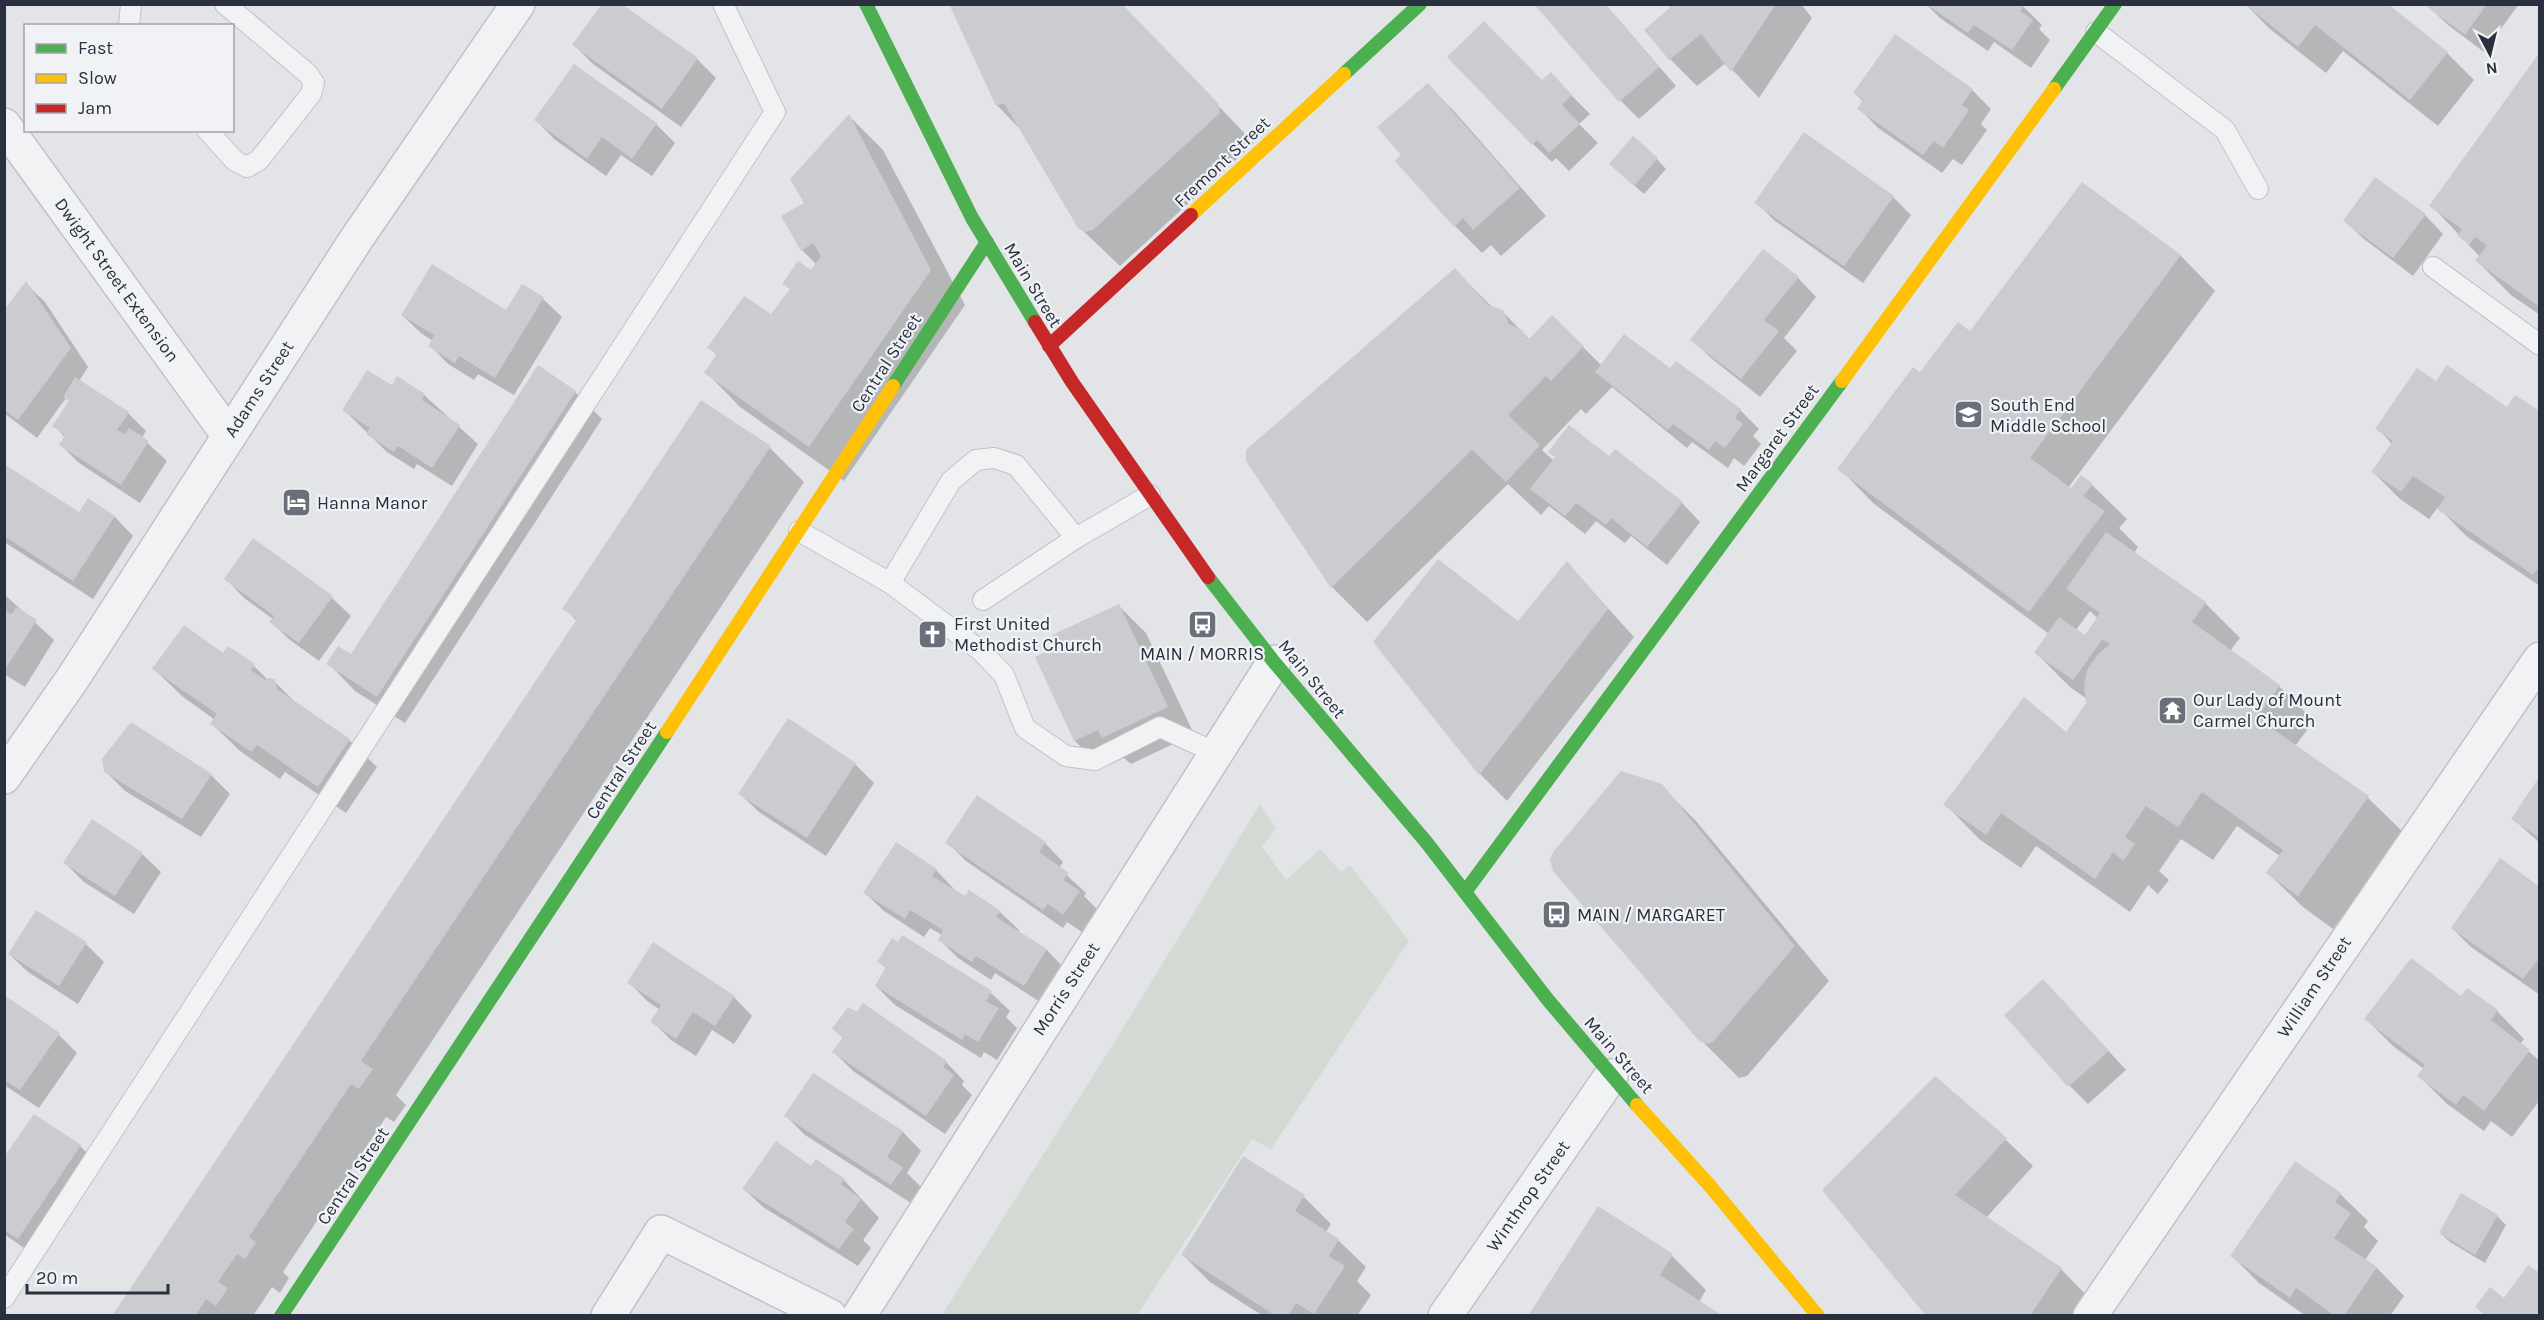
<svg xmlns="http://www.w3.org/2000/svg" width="2544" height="1320" viewBox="0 0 2544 1320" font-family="Karla,sans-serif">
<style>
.green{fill:#d2dad3}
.shadow{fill:#0003;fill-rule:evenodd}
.building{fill:#cacccf}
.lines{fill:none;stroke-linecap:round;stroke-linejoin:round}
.lane-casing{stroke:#c0c2c5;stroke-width:22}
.street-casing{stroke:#c0c2c5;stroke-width:36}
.lane{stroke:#f1f2f4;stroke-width:20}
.street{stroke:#f1f2f4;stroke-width:33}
.fast{stroke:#4caf50;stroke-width:14}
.slow{stroke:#ffc107;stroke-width:14}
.jam{stroke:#c62828;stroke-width:14}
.labels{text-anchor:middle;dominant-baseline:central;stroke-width:4.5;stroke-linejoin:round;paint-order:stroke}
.street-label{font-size:18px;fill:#2a303f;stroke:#f0f2f6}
.poi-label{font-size:18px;fill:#2a303f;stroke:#f0f2f6;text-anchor:start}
</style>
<rect width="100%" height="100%" fill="#e2e4e7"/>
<!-- green -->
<polygon class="green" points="1260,804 1276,829 1262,847 1286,880 1320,849 1341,872 1350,865 1409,941 1271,1149 1252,1139 1137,1315 942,1315 1122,1030"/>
<!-- shadow -->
<g class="shadow">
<polygon points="603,4 620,4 697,59 716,78 681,127 593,64 574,45"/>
<polygon points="1605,4 1676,86 1639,119 1620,100"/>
<polygon points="1669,4 1801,4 1812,18 1759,98 1726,63 1697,86 1670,59 1672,9"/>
<polygon points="1926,4 2021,4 2042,25 2039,29 2050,40 2031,68 1994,42 1988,51 1940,18"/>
<polygon points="2245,4 2447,53 2474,80 2438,126 2343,51 2326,73 2270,29"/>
<polygon points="2431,4 2519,4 2484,52 2448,25 2429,7"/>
<polygon points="1133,17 1254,143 1120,266 1079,227 1021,130 997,105"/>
<polygon points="2540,55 2540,315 2511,295 2477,261 2480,257 2431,205"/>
<polygon points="575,66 656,124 675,143 652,176 621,155 606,176 554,139 536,120"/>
<polygon points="1542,82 1569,93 1590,114 1579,124 1598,143 1569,171 1556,158 1552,162 1533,144"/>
<polygon points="1428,85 1455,112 1546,216 1501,256 1491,245 1482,253 1455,226 1404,155"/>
<polygon points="1972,90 1991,109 1981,124 1987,130 1962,165 1953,159 1942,173 1877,127 1859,108 1863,102 1855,93"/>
<polygon points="849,116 883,150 965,305 844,481 740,407 706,372 718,356 709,347 772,317 791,290 784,284 812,272 817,265 802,250 806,204"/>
<polygon points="1657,159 1666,169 1644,194 1620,173"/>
<path d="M 2082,184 L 2181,256 L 2215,291 L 2068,488 L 2071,490 L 2092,485 L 2127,519 L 2119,528 L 2138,547 L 2134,553 L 2206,604 L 2240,638 L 2230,651 L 2279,686 L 2314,721 L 2295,746 L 2368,798 L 2403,832 L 2333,929 L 2303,907 L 2268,873 L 2280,856 L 2237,826 L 2213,860 L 2181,839 L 2159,871 L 2169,880 L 2158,894 L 2148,885 L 2130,912 L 2036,846 L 2021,868 L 1979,839 L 1945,804 L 2066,734 L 2088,704 L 2087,699 L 2070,687 L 2036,653 L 2049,634 L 1873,503 L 1839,468 L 1920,374 L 1971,334 ZM 2090,611 L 2098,619 L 2086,637 L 2076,630 Z"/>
<polygon points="1893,197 1911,215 1863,283 1775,221 1756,202"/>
<polygon points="2425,215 2443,234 2413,276 2364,239 2345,221"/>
<polygon points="1455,270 1493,308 1502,311 1530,340 1583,347 1602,366 1671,370 1676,363 1740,410 1759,429 1753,436 1761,444 1744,466 1734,458 1728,468 1692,442 1687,448 1612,387 1586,414 1581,409 1542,450 1554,461 1609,458 1682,503 1700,522 1667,565 1631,536 1625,543 1596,521 1585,534 1549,506 1541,515 1508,484 1367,622 1332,587 1247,461 1247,451"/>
<polygon points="1798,278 1816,297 1784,338 1797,351 1760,397 1711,358 1692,340"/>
<polygon points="26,284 45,302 88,367 79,381 128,413 146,431 142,438 167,461 140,503 79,463 60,444 65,437 54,426 70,402 66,398 37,438 4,413 4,312"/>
<polygon points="522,286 543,299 562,317 514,395 478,374 474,380 448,364 430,345 433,341 421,333 402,315 506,312"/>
<polygon points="2437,383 2507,409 2540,413 2540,586 2466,536 2438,507 2429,519 2400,499 2373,472 2392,444 2377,428"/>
<polygon points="392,387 424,395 478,444 452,486 417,464 414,469 387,452 344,410"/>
<polygon points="575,392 602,419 405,723 355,691 328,663 351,656"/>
<polygon points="770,448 804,482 396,1095 406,1105 394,1122 386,1117 283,1272 289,1278 280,1293 272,1287 253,1316 114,1316 577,621 564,608"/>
<polygon points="4,465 80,514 88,500 115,517 133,536 93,599 4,542"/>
<polygon points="253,541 332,598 351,616 319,661 290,640 271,622 273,619 244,598 226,579"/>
<polygon points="1567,563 1634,637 1507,801 1480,774 1518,624"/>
<polygon points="4,594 54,640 25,687 4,674"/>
<polygon points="1119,606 1146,633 1194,734 1131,764 1124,758 1102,768 1075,741 1037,658 1059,647"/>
<polygon points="224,655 254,666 268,680 274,681 298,705 349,740 377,767 346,813 285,772 280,779 240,751 212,724 215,720 182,696 154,669"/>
<polygon points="131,724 211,775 230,794 201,837 125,791 105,771"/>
<polygon points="855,764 874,783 826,856 759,812 740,794"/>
<polygon points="2540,782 2540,843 2513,819"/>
<polygon points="1661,786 1696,821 1829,981 1747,1076 1739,1078 1704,1043"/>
<polygon points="947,842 1045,843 1063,862 1059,868 1086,893 1084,896 1098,910 1082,932 1067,922 1063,928 966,861"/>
<polygon points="142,854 161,872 134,914 84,882 65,863"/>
<polygon points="936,870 954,889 953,891 1000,912 1019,930 1018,932 1047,950 1065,969 1043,1004 995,973 991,980 958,958 939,939 942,935 930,928 924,937 884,911 865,893"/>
<polygon points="2540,889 2540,995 2471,947 2452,928"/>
<polygon points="903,937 991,993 1010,1011 1006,1017 1017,1028 997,1060 984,1052 981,1058 895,1005 876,986 887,969 879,962"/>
<polygon points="86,944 104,962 78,1004 28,972 9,954"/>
<polygon points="629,982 734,997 752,1016 734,1044 712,1030 696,1056 671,1040 652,1021 660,1010 647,1001"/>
<polygon points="4,997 59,1035 77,1053 39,1108 4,1085"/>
<polygon points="2461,998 2497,1011 2524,1039 2520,1044 2540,1061 2540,1100 2512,1137 2491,1121 2484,1131 2446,1103 2419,1076 2424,1069 2393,1046 2366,1019"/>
<polygon points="2062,1000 2126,1070 2088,1104 2070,1086"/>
<polygon points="834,1029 946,1062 964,1081 962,1085 972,1095 945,1134 853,1071 834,1052 843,1038"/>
<polygon points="813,1075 903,1132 921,1151 907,1173 921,1187 911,1203 805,1135 786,1116"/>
<polygon points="2005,1139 2033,1166 1986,1218 2061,1269 2088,1297 2075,1316 1928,1316 1824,1190"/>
<polygon points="80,1146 99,1165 37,1257 4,1234 4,1157"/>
<polygon points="2295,1163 2340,1194 2368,1221 2364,1227 2378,1241 2365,1260 2377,1268 2404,1296 2390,1316 2306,1316 2259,1283 2232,1256"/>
<polygon points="812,1168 844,1180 879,1218 863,1240 871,1248 858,1266 763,1207 744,1189"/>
<polygon points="1304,1197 1331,1224 1326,1232 1338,1240 1366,1267 1357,1281 1371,1295 1357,1316 1263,1316 1210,1282 1183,1255"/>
<polygon points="2497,1216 2506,1225 2485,1263 2450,1242 2440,1233"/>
<polygon points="1672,1256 1706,1290 1699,1302 1529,1316"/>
</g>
<!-- building -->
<g class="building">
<polygon points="949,4 1122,4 1218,103 1220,113 1093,230 1085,232 1078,228 1004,103 996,106"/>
<polygon points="1534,4 1605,4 1659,67 1619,102"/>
<polygon points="1667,4 1776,4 1731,72 1701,34 1669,60 1644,30 1670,8"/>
<polygon points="1926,4 2025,4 2020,11 2033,20 2012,50 1974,25 1968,33"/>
<polygon points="2244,4 2388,4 2448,52 2410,100 2315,25 2298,47"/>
<polygon points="2429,4 2487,4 2465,35 2427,7"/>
<polygon points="601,5 623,5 698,58 662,109 572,45"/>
<polygon points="1484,21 1542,80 1551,72 1572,95 1562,105 1580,124 1549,153 1537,140 1532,145 1447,57"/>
<polygon points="1895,34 1973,89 1962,105 1969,110 1943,148 1934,141 1923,155 1857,109 1863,100 1853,93"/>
<polygon points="2540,52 2540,307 2475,261 2487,245 2475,237 2469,245 2457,235 2462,229 2429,206"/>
<polygon points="574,64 657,123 632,159 602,137 587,159 534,120"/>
<polygon points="1428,83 1520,188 1473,230 1463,218 1454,227 1395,161 1401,155 1377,127"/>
<polygon points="849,114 931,270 809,447 704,373 717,354 707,348 744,296 771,314 790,289 782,284 798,261 811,270 821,256 813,243 801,251 781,216 804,203 790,179"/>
<polygon points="1804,132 1894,196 1844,266 1754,203"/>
<polygon points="1633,136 1658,158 1634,186 1609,164"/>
<polygon points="2375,177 2426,214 2393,258 2343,221"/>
<polygon points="2082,182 2181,255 2030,458 2071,488 2081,475 2093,484 2083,496 2105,511 2029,612 1837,469 1913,367 1920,372 1958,322 1970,331"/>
<polygon points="1763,249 1799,277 1764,320 1779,331 1741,379 1690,340"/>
<polygon points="432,264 506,310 522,284 544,297 495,378 459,356 455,363 428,346 434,335 401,315"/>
<polygon points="1455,268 1488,305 1503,310 1509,324 1522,330 1528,340 1552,315 1584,346 1551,381 1546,376 1508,415 1540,445 1506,482 1472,450 1331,588 1246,461 1246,450"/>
<polygon points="26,281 71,348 18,420 4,410 4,310"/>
<polygon points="1624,334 1670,368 1676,361 1741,409 1735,418 1743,424 1725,448 1715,441 1709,450 1673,424 1668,430 1595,372"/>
<polygon points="538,365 576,391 377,697 326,664 338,646 351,654"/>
<polygon points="2447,365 2507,407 2515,395 2540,411 2540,566 2533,575 2437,509 2445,497 2413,476 2401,492 2371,472 2393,441 2375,429 2417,368 2436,381"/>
<polygon points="367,370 392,385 397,376 425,394 422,400 460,425 432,468 398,446 394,452 366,434 370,428 342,410"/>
<polygon points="75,377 129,412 117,430 125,434 129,428 149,441 121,485 59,445 65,435 52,426 69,401 63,397"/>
<polygon points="701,400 771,446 361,1061 373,1069 359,1089 351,1084 249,1237 256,1242 245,1259 237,1254 218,1282 228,1288 216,1306 206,1299 195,1316 112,1316 577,619 562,609"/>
<polygon points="1569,425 1609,456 1615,449 1683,502 1647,547 1611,518 1606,525 1576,503 1565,516 1530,489 1555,457 1548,452"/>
<polygon points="4,464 79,512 88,498 115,516 73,581 4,536"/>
<polygon points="2106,532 2206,602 2192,622 2280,685 2257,718 2369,796 2298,896 2266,873 2283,850 2202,792 2178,827 2146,806 2125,837 2135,844 2123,861 2113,852 2095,879 2001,813 1986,835 1943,805 2024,697 2066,732 2086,703 2084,685 2087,670 2097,655 2110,644 2102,640 2073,680 2034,653 2059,617 2085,635 2100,613 2066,589"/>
<polygon points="253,538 333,596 299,643 269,622 274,616 224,579"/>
<polygon points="1438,559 1518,621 1567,561 1608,609 1479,775 1373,642"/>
<polygon points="1119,604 1168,707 1102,738 1098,730 1074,741 1035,657 1057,646 1052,635"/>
<polygon points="16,607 37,620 4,671 4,610 12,614"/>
<polygon points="184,625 223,653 228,646 255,664 251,670 265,680 269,678 275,679 277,689 350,739 318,787 257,745 252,752 210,724 217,714 152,669"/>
<polygon points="788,718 856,763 807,838 738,794"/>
<polygon points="131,722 212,774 182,819 104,772 102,759"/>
<polygon points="1621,771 1662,784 1795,946 1713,1042 1708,1044 1700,1042 1553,871 1550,860 1553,852"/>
<polygon points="2538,779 2540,780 2540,838 2511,819"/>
<polygon points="977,795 1046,842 1039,852 1069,873 1063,880 1080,891 1063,915 1048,904 1043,910 945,843"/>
<polygon points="92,819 143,853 115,896 63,863"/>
<polygon points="896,842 937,869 932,876 965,896 969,890 1001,911 996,917 1047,949 1024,986 976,956 972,962 938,940 943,930 910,910 905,919 863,893"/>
<polygon points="2500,858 2540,887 2540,957 2523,979 2451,928"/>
<polygon points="36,910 87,942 59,986 8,954"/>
<polygon points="902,935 992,991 986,1001 999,1008 978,1042 965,1034 962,1040 875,986 886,967 877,962 892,938 898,942"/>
<polygon points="653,942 735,996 715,1026 693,1012 676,1039 650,1022 661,1005 627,983"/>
<polygon points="2411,958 2461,996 2467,988 2498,1010 2491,1020 2530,1050 2484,1111 2463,1095 2456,1105 2417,1076 2425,1065 2364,1019"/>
<polygon points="2043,979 2109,1051 2068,1087 2004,1015"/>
<polygon points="4,995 60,1033 20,1090 4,1080"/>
<polygon points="863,1003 947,1061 943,1067 954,1075 926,1116 832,1052 843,1037 832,1029 848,1007 857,1012"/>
<polygon points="813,1073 903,1131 887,1157 903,1167 891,1185 784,1116"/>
<polygon points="1935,1076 2007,1138 1955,1195 2062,1268 2030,1316 1926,1316 1822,1190"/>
<polygon points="34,1114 81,1145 18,1239 4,1230 4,1157"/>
<polygon points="776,1141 811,1166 816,1159 845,1179 841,1184 861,1199 845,1222 854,1229 839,1249 742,1189"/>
<polygon points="1243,1156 1305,1195 1295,1211 1339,1239 1329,1256 1345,1266 1314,1314 1296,1303 1288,1316 1276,1316 1181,1255"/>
<polygon points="2295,1161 2341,1193 2335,1202 2351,1213 2334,1238 2377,1267 2344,1316 2335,1316 2296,1288 2290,1298 2230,1256"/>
<polygon points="2461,1193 2498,1215 2475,1255 2439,1233"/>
<polygon points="1598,1206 1673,1254 1660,1275 1723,1316 1528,1316"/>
<polygon points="2528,1265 2540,1273 2540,1316 2486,1316 2475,1307 2490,1287 2504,1298"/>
</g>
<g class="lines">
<defs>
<g id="lane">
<polyline points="129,26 131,4"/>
<polyline points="2096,32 2225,130 2258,189"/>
<polyline points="207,130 235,161 247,167 259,160 311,94 314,83 308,74 225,4"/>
<polyline points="2433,267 2540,345"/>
<polyline points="799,531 890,583 981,651 1004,675 1025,728 1066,756 1095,760 1160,727 1216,753"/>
<polyline points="890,583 951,481 976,460 994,458 1016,465 1076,538"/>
<polyline points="983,600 1076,538 1150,495"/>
<polyline points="4,1298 775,112 723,4"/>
</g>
<g id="street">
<polyline points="4,125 229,436"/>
<polyline points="4,777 73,678 357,238 518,4"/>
<polyline points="608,1316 661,1232 830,1316"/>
<polyline points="859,1316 1274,662"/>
<polyline points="1445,1316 1611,1076"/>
<polyline points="2090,1316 2540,659"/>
</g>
</defs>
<!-- lane casing -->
<use href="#lane" class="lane-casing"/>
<!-- street casing -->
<use href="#street" class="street-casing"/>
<!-- lane -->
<use href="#lane" class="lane"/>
<!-- street -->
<use href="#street" class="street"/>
<!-- fast -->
<g class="fast">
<polyline points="866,4 972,218 1035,322"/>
<polyline points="1344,74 1420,4"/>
<polyline points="2054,89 2115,4"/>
<polyline points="893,386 987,242"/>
<polyline points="1208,577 1274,662 1427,843 1548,1000 1637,1105"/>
<polyline points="1465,892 1842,381"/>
<polyline points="281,1316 667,732"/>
</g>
<!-- slow -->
<g class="slow">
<polyline points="1191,215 1344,74"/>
<polyline points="1842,381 2054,89"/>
<polyline points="667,732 893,386"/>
<polyline points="1637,1105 1710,1186 1818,1316"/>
</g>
<!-- jam -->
<g class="jam">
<polyline points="1035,322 1072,382 1208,577"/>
<polyline points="1049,346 1191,215"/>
</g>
</g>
<!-- icons -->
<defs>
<symbol id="school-square" viewBox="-11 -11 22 22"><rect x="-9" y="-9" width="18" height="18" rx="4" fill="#6a6f7a" stroke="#f0f2f6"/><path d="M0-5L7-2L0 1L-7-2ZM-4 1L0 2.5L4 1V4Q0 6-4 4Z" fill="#fff"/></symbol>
<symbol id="hotel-square" viewBox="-11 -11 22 22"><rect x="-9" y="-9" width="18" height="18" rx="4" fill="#6a6f7a" stroke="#f0f2f6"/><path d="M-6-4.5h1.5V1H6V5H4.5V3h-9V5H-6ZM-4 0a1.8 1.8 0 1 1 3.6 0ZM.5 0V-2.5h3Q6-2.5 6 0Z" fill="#fff"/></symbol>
<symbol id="bus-square" viewBox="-11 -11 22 22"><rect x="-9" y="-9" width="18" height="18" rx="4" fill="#6a6f7a" stroke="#f0f2f6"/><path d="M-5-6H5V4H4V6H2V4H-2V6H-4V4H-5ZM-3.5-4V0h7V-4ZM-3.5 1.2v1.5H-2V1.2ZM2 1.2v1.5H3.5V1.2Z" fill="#fff"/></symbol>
<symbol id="church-square" viewBox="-11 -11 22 22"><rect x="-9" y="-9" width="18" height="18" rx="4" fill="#6a6f7a" stroke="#f0f2f6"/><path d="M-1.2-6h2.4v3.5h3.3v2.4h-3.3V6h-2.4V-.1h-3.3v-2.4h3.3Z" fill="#fff"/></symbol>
<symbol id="temple-square" viewBox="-11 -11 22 22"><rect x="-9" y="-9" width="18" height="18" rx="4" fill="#6a6f7a" stroke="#f0f2f6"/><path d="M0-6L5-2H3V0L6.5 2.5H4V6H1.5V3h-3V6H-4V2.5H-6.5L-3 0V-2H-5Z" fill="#fff"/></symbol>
</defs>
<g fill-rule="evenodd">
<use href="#school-square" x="1952" y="398" width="33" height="33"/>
<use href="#hotel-square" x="280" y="486" width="33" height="33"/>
<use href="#bus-square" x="1186" y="608" width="33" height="33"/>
<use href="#church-square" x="916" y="618" width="33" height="33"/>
<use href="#temple-square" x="2156" y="694" width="33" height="33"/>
<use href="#bus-square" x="1540" y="898" width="33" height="33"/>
</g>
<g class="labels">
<!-- street labels -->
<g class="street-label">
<text transform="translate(1222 162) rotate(-43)">Fremont Street</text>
<text transform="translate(117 280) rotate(54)">Dwight Street Extension</text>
<text transform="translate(1033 285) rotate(59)">Main Street</text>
<text transform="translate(886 363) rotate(-57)">Central Street</text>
<text transform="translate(259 389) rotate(-57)">Adams Street</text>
<text transform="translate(1777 438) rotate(-54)">Margaret Street</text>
<text transform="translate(1312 679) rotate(51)">Main Street</text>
<text transform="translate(621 770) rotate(-57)">Central Street</text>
<text transform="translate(2314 987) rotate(-56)">William Street</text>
<text transform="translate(1066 989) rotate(-57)">Morris Street</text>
<text transform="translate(1619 1055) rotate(49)">Main Street</text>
<text transform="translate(353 1176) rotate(-56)">Central Street</text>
<text transform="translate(1528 1196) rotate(-55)">Winthrop Street</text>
</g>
<!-- poi labels -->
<g class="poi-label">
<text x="1990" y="405">South End<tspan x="1990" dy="21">Middle School</tspan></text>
<text x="317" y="503">Hanna Manor</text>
<text x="954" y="624">First United<tspan x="954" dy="21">Methodist Church</tspan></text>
<text x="1202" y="654" text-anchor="middle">MAIN / MORRIS</text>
<text x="2193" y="700">Our Lady of Mount<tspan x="2193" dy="21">Carmel Church</tspan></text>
<text x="1577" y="915">MAIN / MARGARET</text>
</g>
</g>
<!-- border -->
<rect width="2544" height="1320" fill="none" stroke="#2a303f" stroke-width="12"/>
<!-- legend -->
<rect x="24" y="24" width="210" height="108" fill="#f0f2f6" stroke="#a1a4ad" stroke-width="1.5"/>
<rect x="36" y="44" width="30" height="9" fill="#4caf50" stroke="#a1a4ad" stroke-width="1.5"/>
<text x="78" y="54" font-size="18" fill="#2a303f">Fast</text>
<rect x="36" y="74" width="30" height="9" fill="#ffc107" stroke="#a1a4ad" stroke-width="1.5"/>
<text x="78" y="84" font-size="18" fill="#2a303f">Slow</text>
<rect x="36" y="104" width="30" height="9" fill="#c62828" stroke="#a1a4ad" stroke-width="1.5"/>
<text x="78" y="114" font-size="18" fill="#2a303f">Jam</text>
<!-- north arrow -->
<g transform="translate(2490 54) rotate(173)" stroke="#f0f2f6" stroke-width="4.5" paint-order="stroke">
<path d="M0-4.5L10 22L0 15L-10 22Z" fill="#2a303f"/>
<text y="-9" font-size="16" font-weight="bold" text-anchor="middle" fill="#2a303f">N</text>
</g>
<!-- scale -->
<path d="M27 1284v9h141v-9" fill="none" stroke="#2a303f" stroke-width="3"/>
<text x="36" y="1284" font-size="18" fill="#2a303f" stroke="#f0f2f6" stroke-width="4.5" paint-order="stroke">20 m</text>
</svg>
